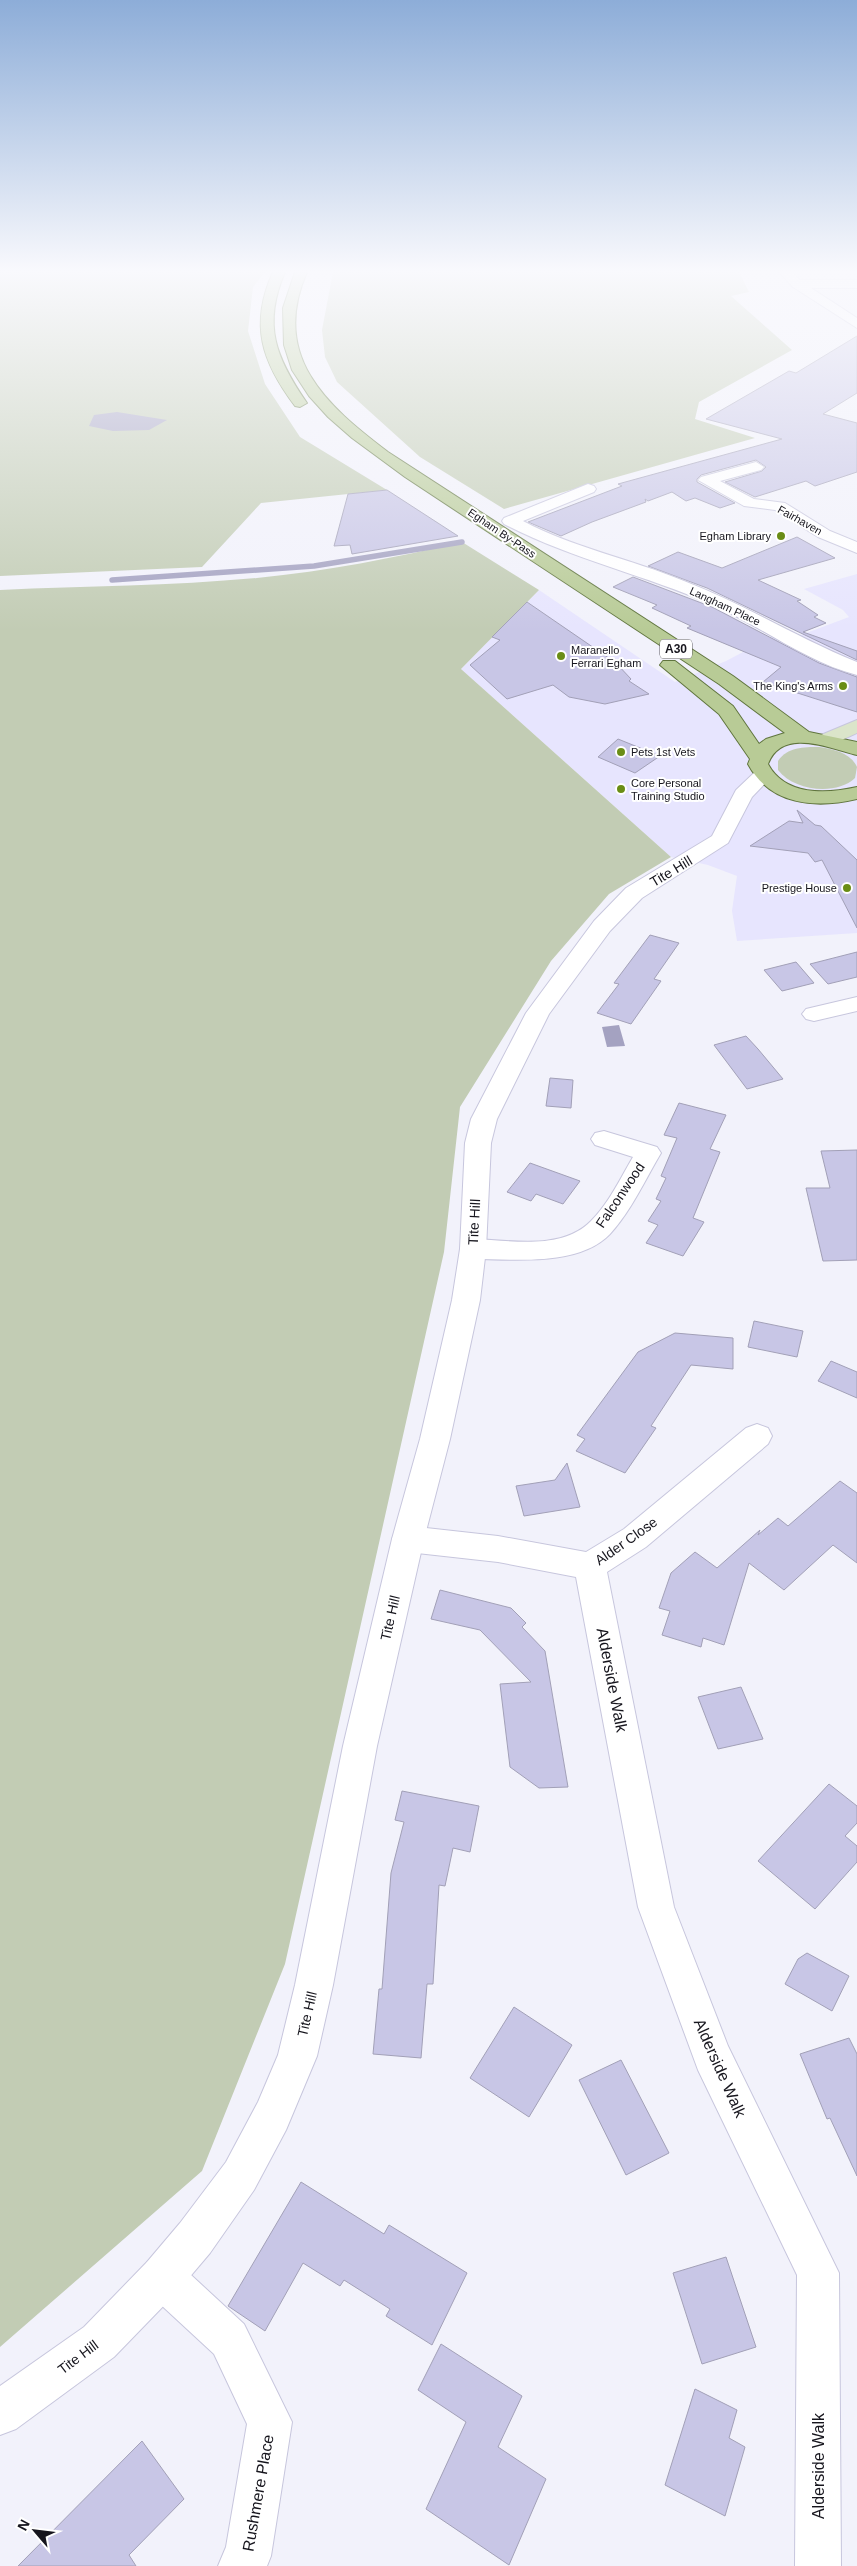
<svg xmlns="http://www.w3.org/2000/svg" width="857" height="2566" viewBox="0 0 857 2566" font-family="Helvetica,sans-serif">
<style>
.built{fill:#e7e5fe}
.green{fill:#c2ccb4}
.water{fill:#a4a2c1}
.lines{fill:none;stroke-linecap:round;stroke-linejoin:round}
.stream{stroke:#a4a2c1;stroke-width:5.5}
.building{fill:#c8c6e6;stroke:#a2a0b7}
.minor-casing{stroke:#c7c6dd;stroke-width:2}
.tertiary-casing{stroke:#c7c6dd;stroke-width:2}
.secondary-casing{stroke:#c7c6dd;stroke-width:2}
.primary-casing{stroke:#60753e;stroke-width:2}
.minor{fill:#fff;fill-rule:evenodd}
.tertiary{fill:#fff;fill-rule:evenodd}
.secondary{fill:#dbe5ca;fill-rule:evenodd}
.primary{fill:#b8cb96;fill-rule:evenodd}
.poi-dot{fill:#6a8d15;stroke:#fff;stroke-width:2}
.labels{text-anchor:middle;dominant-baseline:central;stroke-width:4;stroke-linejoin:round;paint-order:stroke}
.far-street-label{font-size:11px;fill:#16151d;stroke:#fff}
.far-poi-label{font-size:11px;fill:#16151d;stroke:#fff;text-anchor:end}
.shield{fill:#fff;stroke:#5c5b61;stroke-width:1}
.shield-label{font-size:12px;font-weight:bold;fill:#16151d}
.street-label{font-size:14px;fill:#16151d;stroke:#fff}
.near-street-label{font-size:16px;fill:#16151d;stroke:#fff}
</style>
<rect width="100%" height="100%" fill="#f2f2fb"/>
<!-- built -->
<polygon class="built" points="857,574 857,933 737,941 732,911 737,876 708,865 671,857 461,669 539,590 675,682 726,661 783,631 801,635 849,617 843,610 804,589"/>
<!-- green -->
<g class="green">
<polygon points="0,272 265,272 253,287 248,331 265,384 300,437 387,490 261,503 202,567 0,576"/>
<polygon points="333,272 739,272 749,292 731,296 792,350 699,402 695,419 755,438 504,509 420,457 337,382 325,357 322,330"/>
<path d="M 462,542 L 539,590 L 461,669 L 671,857 L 609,894 L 551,961 L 460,1107 L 444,1252 L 285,1964 L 202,2171 L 0,2347 L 0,590 C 86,586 172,586 257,578 C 327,571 394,558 462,542 Z"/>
<path d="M 819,747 C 833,749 851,753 857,767 L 855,778 C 836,796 794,791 778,770 L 778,761 C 787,747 804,747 819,747 Z"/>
</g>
<!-- water -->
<g class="water">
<polygon points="117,412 167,420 149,430 113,431 89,426 94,415"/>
<polygon points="619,1025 625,1046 607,1047 602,1027"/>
</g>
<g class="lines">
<!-- stream -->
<polyline class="stream" points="112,580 314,566 462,542"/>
</g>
<!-- building -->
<g class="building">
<polygon points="857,336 857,393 823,414 857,423 857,472 815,486 806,481 755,497 725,482 762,471 766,467 756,460 701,475 697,479 697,482 735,503 720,508 695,498 686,501 672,492 648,501 645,499 646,502 592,522 561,536 528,522 622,486 618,484 782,439 706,419 789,371 796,373"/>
<polygon points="387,490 458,536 352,554 350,545 334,546 348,494"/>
<polygon points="797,537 835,558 758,580 801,600 797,601 818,615 814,617 826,623 803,632 857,651 857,660 707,588 648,566 678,552 722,568"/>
<polygon points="633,577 712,607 819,663 857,677 857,712 763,682 781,667 687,628 691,626 652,608 657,605 613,587"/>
<polygon points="527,602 616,663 631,679 629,681 649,694 605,704 569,697 553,685 507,699 470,665 500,640 492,637"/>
<polygon points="618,739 660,756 635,773 598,757"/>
<polygon points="797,810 815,825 821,826 857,860 857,928 822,860 815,862 808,853 750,846 789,821 803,823"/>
<polygon points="650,935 679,943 654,979 661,981 631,1024 597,1013 619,984 614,983"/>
<polygon points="857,952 857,977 828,984 810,964"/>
<polygon points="796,962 814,983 782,991 764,970"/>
<polygon points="746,1036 758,1049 783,1079 747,1089 714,1045"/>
<polygon points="550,1078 573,1080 571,1108 546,1106"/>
<polygon points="679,1103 726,1115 710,1149 720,1152 693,1218 704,1222 683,1256 646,1243 658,1225 648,1221 661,1201 656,1199 666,1178 661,1176 677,1138 664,1135"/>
<polygon points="857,1150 857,1260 823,1261 806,1188 830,1188 821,1151"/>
<polygon points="530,1163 580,1181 563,1204 536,1194 531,1201 507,1192"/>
<polygon points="754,1321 803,1331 797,1357 748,1347"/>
<polygon points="675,1333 733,1338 733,1369 691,1365 651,1426 656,1428 625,1473 576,1451 585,1439 577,1435 638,1352"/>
<polygon points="831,1361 857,1372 857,1398 818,1381"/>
<polygon points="567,1463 580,1507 524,1516 516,1486 555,1480"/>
<polygon points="840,1481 857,1493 857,1563 833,1545 784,1590 749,1563 724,1645 703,1638 701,1647 662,1635 670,1611 659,1608 671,1573 695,1552 717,1568 760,1530 758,1535 778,1518 788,1526"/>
<polygon points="440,1590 511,1608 526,1623 522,1627 545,1651 568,1787 539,1788 510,1767 500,1684 531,1682 480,1630 431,1619"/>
<polygon points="741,1687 763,1739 718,1749 698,1697"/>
<polygon points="829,1784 857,1806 857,1823 845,1836 857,1846 857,1862 815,1909 758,1861"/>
<polygon points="402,1791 479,1806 470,1852 453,1848 445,1886 439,1885 433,1984 427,1984 421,2058 373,2054 379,1989 382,1989 391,1873 404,1822 395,1820"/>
<polygon points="807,1953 849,1976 832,2011 785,1984 798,1959"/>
<polygon points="514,2007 572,2045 529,2117 470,2078"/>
<polygon points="849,2038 857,2054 857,2176 830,2118 827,2119 800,2054"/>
<polygon points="621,2060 669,2153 626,2175 579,2080"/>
<polygon points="301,2182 384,2234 389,2225 467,2273 432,2345 386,2316 390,2309 344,2280 340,2286 303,2263 265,2331 228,2306"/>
<polygon points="726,2257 756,2347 702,2364 673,2273"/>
<polygon points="441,2344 522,2396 498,2447 546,2479 509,2565 426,2509 466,2422 418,2390"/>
<polygon points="695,2389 737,2410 729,2438 745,2447 725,2516 665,2485"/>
<polygon points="142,2441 184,2499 129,2555 136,2566 18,2566"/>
</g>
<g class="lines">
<defs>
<g id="minor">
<polygon points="779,272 792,272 800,280 857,280 857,288 811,288 857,318 857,328 793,287"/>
<polygon points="756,462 764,467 761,470 720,481 754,499 785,503 830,531 857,542 857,553 818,537 775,510 744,506 698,480 701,477"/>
<path d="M 588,484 L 594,486 L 596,489 L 594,492 L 523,521 C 574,548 631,559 684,581 C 744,604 798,638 857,662 L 857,675 C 806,662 761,626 713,605 C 645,575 571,559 504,524 L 502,521 L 504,518 Z"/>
<polygon points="857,997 857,1011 814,1021 806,1019 802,1014 806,1009"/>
<path d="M 604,1131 L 657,1147 L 661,1153 C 645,1180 631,1211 610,1234 C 578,1267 514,1259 473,1259 L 463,1256 L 460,1249 L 463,1242 L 473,1239 C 510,1240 562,1251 591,1221 C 609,1203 620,1179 633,1157 L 595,1145 L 591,1139 L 595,1133 Z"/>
<polygon points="757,1424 768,1428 772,1436 768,1444 646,1547 607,1572 674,1907 728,2046 839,2273 841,2566 795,2566 797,2275 698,2070 638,1907 576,1577 498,1562 408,1552 397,1548 392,1539 397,1530 408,1526 498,1536 586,1552 624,1529 746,1428"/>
<polygon points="162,2256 177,2262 244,2324 292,2422 271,2556 267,2566 218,2566 226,2547 247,2424 214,2354 147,2292 141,2277 147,2262"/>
</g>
<polygon id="tertiary" points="763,769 770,771 773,775 752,797 728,843 642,898 610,931 549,1014 497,1119 491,1143 486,1249 480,1300 450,1439 424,1539 377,1746 333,1985 317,2056 286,2130 254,2190 210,2253 177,2292 114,2357 16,2429 0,2435 0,2386 84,2327 147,2262 180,2223 226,2162 258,2102 278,2055 295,1985 343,1746 392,1539 420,1439 452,1300 460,1249 465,1143 471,1119 526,1013 594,921 626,888 712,836 736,790 756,771"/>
<polygon id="secondary" points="857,720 857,733 835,743 821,743 818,739 821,735"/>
<g id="primary">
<path d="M 273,272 L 285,272 C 262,325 276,358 307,403 L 300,407 L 295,406 C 262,362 249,325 273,272 Z"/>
<path d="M 295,272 L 307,272 C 270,356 326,405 388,452 L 733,676 L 809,732 L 857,742 L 857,755 C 829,748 782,727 768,764 C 785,796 826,794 857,787 L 857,799 C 815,809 770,805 748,764 L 750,759 L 719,714 L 660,665 L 663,661 L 675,661 L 733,706 L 759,744 L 766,739 L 785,733 L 719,684 L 405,477 L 352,438 L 328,417 L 309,396 L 292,370 L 284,345 L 283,308 Z"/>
</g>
</defs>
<!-- minor casing -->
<use href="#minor" class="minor-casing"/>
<!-- tertiary casing -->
<use href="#tertiary" class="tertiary-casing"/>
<!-- secondary casing -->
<use href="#secondary" class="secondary-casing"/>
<!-- primary casing -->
<use href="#primary" class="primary-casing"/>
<!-- minor -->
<use href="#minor" class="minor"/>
<!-- tertiary -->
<use href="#tertiary" class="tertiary"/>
<!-- secondary -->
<use href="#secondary" class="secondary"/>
<!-- primary -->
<use href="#primary" class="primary"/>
</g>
<!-- sky -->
<linearGradient id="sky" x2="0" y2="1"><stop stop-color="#8dadd8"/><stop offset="0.43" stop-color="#f9f9fd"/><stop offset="1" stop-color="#f9f9fd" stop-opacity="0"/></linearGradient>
<rect width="857" height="631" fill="url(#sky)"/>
<!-- markers -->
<g class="poi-dot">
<circle cx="781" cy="536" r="5"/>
<circle cx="561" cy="656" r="5"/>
<circle cx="843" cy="686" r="5"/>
<circle cx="621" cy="752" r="5"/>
<circle cx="621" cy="789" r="5"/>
<circle cx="847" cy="888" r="5"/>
</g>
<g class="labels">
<!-- far-street labels -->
<g class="far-street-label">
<text transform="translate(800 520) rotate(29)">Fairhaven</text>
<text transform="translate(502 533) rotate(34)">Egham By-Pass</text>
<text transform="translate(725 606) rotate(25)">Langham Place</text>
</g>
<!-- far-poi labels -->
<g class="far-poi-label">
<text x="771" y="536">Egham Library</text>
<text x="571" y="650" text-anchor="start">Maranello<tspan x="571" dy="13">Ferrari Egham</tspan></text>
<text x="833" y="686">The King's Arms</text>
<text x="631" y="752" text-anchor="start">Pets 1st Vets</text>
<text x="631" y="783" text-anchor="start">Core Personal<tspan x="631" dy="13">Training Studio</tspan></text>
<text x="837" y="888">Prestige House</text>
</g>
<!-- shield labels -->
<rect class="shield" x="660" y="639.5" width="32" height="19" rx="4"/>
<g class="shield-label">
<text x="676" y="649">A30</text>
</g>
<!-- street labels -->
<g class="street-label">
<text transform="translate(671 871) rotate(-31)">Tite Hill</text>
<text transform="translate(620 1195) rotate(-56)">Falconwood</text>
<text transform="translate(474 1222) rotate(-87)">Tite Hill</text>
<text transform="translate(626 1541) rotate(-35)">Alder Close</text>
<text transform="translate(390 1618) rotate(-77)">Tite Hill</text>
<text transform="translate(307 2014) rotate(-77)">Tite Hill</text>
<text transform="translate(78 2357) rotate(-37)">Tite Hill</text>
</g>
<!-- near-street labels -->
<g class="near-street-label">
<text transform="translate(612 1680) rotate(79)">Alderside Walk</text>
<text transform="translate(720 2068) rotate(66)">Alderside Walk</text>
<text transform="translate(818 2466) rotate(-90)">Alderside Walk</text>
<text transform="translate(258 2493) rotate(-80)">Rushmere Place</text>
</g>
</g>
<!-- north arrow -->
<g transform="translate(35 2531) rotate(298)" stroke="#ffffff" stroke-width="4" paint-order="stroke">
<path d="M0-4L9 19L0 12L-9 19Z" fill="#16151d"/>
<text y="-8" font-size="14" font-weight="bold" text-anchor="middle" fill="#16151d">N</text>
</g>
</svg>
